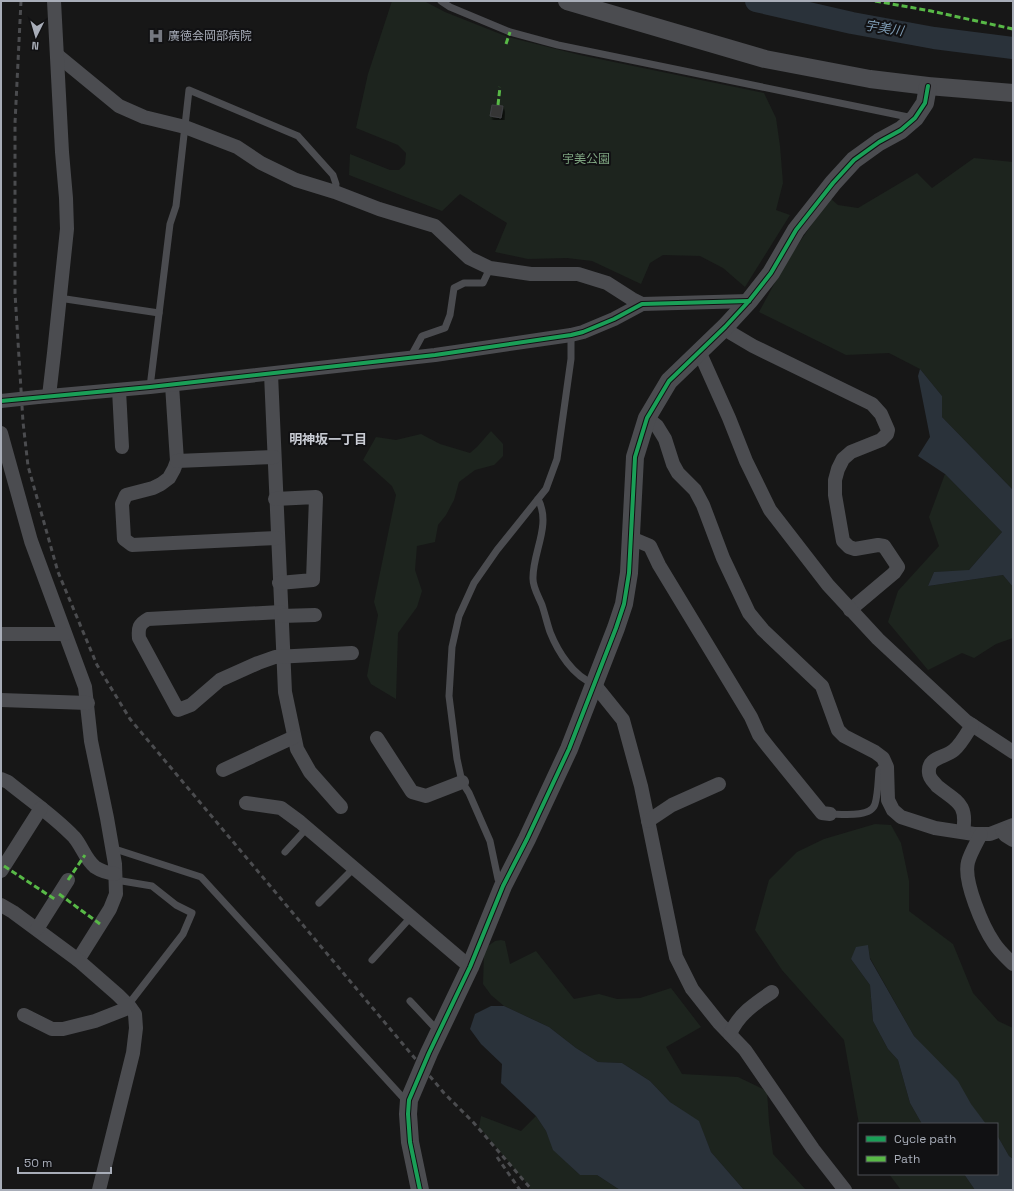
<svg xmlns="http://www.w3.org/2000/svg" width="1014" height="1191" viewBox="0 0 1014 1191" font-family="'Space Grotesk','Noto Sans JP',sans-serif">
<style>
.green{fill:#1d241e}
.water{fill:#2a323a}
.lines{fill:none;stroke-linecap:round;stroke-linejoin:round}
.river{stroke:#2a323a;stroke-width:22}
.building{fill:#353536;stroke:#3f4043;filter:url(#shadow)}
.service{stroke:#4b4c50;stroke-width:7}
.minor{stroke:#4b4c50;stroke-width:14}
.tertiary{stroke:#4b4c50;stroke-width:18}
.rail{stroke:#4b4c4f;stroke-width:3;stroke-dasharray:5 4;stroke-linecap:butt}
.minor-bridge{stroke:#4b4c50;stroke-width:14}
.quiet{stroke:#58b947;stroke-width:3;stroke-dasharray:6 3;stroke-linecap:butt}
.cycleway-casing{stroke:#111113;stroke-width:6}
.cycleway{stroke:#1a9f57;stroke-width:4}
.labels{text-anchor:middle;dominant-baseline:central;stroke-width:4;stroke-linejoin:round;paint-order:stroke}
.poi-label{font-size:12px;fill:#a8adb8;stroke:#111113;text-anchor:start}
.park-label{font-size:12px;fill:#7ea480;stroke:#111113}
.water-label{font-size:13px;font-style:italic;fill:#7e9cb4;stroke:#111113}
.neighbourhood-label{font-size:13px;font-weight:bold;fill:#c9ccd4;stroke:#111113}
</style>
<defs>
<filter id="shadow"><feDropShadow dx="2.5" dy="4.5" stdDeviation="1" flood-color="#0009"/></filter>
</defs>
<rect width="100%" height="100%" fill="#171717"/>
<!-- green -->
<g class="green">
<polygon points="392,1 424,1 445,12 508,37 580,55 764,93 776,118 780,146 783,183 776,210 790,215 745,287 723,268 700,256 663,255 650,263 641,284 592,261 567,258 528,259 495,252 507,223 460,194 442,211 349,175 350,154 390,170 399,170 405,164 406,153 398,145 356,128 368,74"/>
<polygon points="974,158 1013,162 1013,490 942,417 942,396 920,369 889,353 846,355 759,312 786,262 830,198 838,205 858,208 917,173 932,188"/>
<polygon points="491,431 503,444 503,456 494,465 475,470 459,482 454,500 446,515 438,525 435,542 417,546 415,570 422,591 417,607 398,633 396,699 371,684 367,676 378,615 374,602 396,495 392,486 363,460 376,437 396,440 421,434 440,444 470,453 477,447"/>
<polygon points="945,474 1002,532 968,571 934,572 928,586 1003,575 1013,587 1013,638 996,644 974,658 962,653 928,670 888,622 898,591 939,546 929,517"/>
<polygon points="875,824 891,825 901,843 909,881 909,911 953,944 973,993 998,1021 1013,1028 1013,1159 1009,1156 997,1135 997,1124 986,1124 984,1122 935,1059 914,1036 870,958 868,946 851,959 870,985 873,1021 888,1049 898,1060 910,1103 922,1124 859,1124 844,1040 782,970 755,930 769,880 797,852 824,839"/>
<polygon points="501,940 505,941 510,964 536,951 574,999 599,994 617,999 640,998 671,988 701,1027 666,1047 682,1074 738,1077 767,1091 769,1122 773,1154 806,1190 744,1190 711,1152 699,1122 670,1102 650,1081 622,1063 598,1062 576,1048 549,1027 504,1006 491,995 483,984 484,954 488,946 495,941"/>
<polygon points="481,1116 521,1131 536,1116 546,1131 554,1150 580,1175 597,1175 620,1190 529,1190 530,1187 479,1127"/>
<polygon points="889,1174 964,1174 975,1190 901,1190"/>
</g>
<!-- water -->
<g class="water">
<polygon points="920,369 942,396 942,417 1013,490 1013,587 1003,575 928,586 934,572 969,570 1002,532 945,474 918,456 930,437 918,376"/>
<polygon points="868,945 870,959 914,1036 958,1081 971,1104 986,1124 922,1124 910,1103 898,1060 888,1049 873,1021 870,985 851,959 856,947"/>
<polygon points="491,1006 504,1006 549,1027 576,1048 598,1062 622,1063 650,1081 670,1102 699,1121 711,1152 744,1190 620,1190 597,1175 580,1175 553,1150 546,1131 536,1116 501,1083 502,1064 481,1044 470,1029 475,1014"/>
<polygon points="997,1135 1009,1156 1013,1159 1013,1190 975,1190 964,1174 997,1174"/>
</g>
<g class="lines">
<!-- river -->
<polyline class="river" points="756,1 852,23 934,38 1013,48"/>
</g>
<!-- building -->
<polygon class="building" points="492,105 503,106 501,118 490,116"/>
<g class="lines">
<!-- service -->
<g class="service">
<polyline points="441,1 450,7 510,32 558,45 913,118"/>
<polyline points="59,298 159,313"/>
<polyline points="410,358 422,336 445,328 450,315 454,288 464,283 483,283 490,268"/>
<polyline points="150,387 170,224 176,206 189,90 298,136 333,175 336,184 335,192"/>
<path d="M 538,499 C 552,525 532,553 533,579 C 533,588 539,597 542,605 C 545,614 547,623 550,632 C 558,652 573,676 594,684"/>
<path d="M 830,814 C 841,814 871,818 875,804 C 878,794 878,781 879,770 L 886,764"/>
<polyline points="112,850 118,850 201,877 407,1102"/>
<polyline points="285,852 307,828"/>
<polyline points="116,882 122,881 152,886 176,905 192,913 183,934 128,1005"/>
<polyline points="502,885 498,879 490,841 469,793 462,782 457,759 449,696 452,647 459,616 474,583 497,550 546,489 557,459 571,359 571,335"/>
<polyline points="319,903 354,868"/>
<polyline points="372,960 411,917"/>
<polyline points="410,1001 439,1032"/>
</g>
<!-- minor -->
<g class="minor">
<polyline points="57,55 119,106 144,117 185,127 237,147 261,163 296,180 335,192 379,209 435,226 469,258 490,268 531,274 578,274 607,283 632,299 642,304"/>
<polyline points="725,327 731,333 753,346 872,404 881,414 888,430 887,434 881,440 851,452 843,459 838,469 835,480 835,495 843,541 849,547 855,549 878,545 884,546 898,567 894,573 850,610"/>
<polyline points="699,351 729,418 746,461 770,510 828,585 878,639 966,721 1013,752"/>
<polyline points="271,374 285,692 297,749 310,772 341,807"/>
<polyline points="172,385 177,461 174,469 169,478 161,484 153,488 126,495 122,504 124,539 132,545 277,538"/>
<polyline points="119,390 122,447"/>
<polyline points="49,396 54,353 67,229 66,198 62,152 54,1"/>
<polyline points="38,397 150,387 435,355 571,335 583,332 614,319 642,304 749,301"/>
<polyline points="647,418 657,426 665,439 673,464 678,473 695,490 703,505 723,558 749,613 763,630 822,686 838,730 844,736 875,752 883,758 887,767 888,800 893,810 901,817 935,828 974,834 990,834 1013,825"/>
<polyline points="1,433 31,541 85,687 91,741 107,818 115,864 116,894 110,909 78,960"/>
<polyline points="177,461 274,457"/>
<polyline points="275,499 316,497 313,580 279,583"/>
<polyline points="631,538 650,546 659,565 751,717 759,735 770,749 822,813 830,814"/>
<path d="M 281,612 L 148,619 C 139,624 138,628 139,638 L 178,710 L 191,705 L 220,680 L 258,663 L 275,657 L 352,653"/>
<polyline points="281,616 315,615"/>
<polyline points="1,634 65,634"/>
<polyline points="594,684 623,720 641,786 676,957 692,989 719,1023 745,1050 813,1149 845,1190"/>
<polyline points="1,700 88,703"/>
<polyline points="377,738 412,792 426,796 462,782"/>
<polyline points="223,770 294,737"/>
<path d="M 1,779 L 8,782 C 30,800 54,816 74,837 C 82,846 85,859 95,867 C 101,871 108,873 115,874"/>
<polyline points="246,803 281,808 300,822 470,967"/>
<polyline points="648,821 672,805 719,784"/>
<polyline points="1002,830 1005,835 1013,840"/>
<path d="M 963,832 C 968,803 957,802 937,786 C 934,782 929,778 929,773 C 927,757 945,758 954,750 C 961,744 967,733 972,725"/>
<path d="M 981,834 C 977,842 970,854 968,862 C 963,881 983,927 994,943 C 999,951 1007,958 1013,964"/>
<polyline points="1,871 41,808"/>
<polyline points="1,905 13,912 78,960 118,995 130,1007 135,1014 136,1028 133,1053 99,1190"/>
<polyline points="37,929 68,880"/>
<polyline points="24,1015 52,1029 63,1029 95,1021 123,1010 128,1005"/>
<path d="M 730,1034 C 738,1015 755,1003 772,992"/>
</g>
<!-- tertiary -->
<g class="tertiary">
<polyline points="567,1 765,59 870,79 928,86 1013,93"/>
<polyline points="420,1190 410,1142 408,1114 409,1100 429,1053 470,967 503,886 527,839 569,749 616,628 624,604 629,573 635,457 647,418 669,381 725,327 749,301 771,273 796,230 833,183 854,160 879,142 901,130 915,118 925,103 928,86"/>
</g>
<!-- rail -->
<g class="rail">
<polyline points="21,1 15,123 15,293 23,422 28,466 58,572 97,665 130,719 423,1068 444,1093 473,1122 532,1190"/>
<polyline points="497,1157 520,1190"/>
</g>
<!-- minor-bridge -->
<polyline class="minor-bridge" points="1,401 38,397"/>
<!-- quiet -->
<g class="quiet">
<polyline points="875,1 931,11 1013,29"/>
<polyline points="506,44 510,32"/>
<polyline points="498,105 500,87"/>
<polyline points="4,866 56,900"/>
<polyline points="68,880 85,855"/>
<polyline points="59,894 100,924"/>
</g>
<defs>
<g id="cycleway">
<polyline points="1,401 150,387 435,355 571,335 583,332 614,319 642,304 749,301"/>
<polyline points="420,1190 410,1142 408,1114 409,1100 429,1053 470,967 503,886 527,839 569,749 616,628 624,604 629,573 635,457 647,418 669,381 725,327 749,301 771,273 796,230 833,183 854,160 879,142 901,130 915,118 925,103 928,86"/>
</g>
</defs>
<!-- cycleway casing -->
<use href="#cycleway" class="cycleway-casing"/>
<!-- cycleway -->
<use href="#cycleway" class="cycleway"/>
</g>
<!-- icons -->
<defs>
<symbol id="hospital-bare" viewBox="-9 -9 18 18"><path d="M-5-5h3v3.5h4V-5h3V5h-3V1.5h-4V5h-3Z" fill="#757880" stroke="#111113" stroke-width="2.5" paint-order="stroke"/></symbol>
</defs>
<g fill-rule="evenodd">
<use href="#hospital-bare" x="145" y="25" width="22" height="22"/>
</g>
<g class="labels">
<!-- poi labels -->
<g class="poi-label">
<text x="168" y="36">廣徳会岡部病院</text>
</g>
<!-- park labels -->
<g class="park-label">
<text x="586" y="159">宇美公園</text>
</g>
<!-- water labels -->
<g class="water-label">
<text transform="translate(884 28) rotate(9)">宇美川</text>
</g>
<!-- neighbourhood labels -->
<g class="neighbourhood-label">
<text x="328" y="439">明神坂一丁目</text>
</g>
</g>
<!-- border -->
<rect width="1014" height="1191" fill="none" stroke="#a8adb8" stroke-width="4"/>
<!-- legend -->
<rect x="858" y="1123" width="140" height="52" fill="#111113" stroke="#4d4f55"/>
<rect x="866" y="1136" width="20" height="6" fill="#1a9f57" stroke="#4d4f55"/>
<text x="894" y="1143" font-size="12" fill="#a8adb8">Cycle path</text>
<rect x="866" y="1156" width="20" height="6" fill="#58b947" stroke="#4d4f55"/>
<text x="894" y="1163" font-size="12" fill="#a8adb8">Path</text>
<!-- north arrow -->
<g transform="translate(36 36) rotate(185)" stroke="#111113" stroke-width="3" paint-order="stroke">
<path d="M0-3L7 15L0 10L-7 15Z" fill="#a8adb8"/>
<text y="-6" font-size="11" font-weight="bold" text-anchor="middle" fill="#a8adb8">N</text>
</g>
<!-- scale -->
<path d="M18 1167v6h93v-6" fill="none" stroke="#a8adb8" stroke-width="2"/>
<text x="24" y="1167" font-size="12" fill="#a8adb8" stroke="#111113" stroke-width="3" paint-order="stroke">50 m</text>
</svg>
